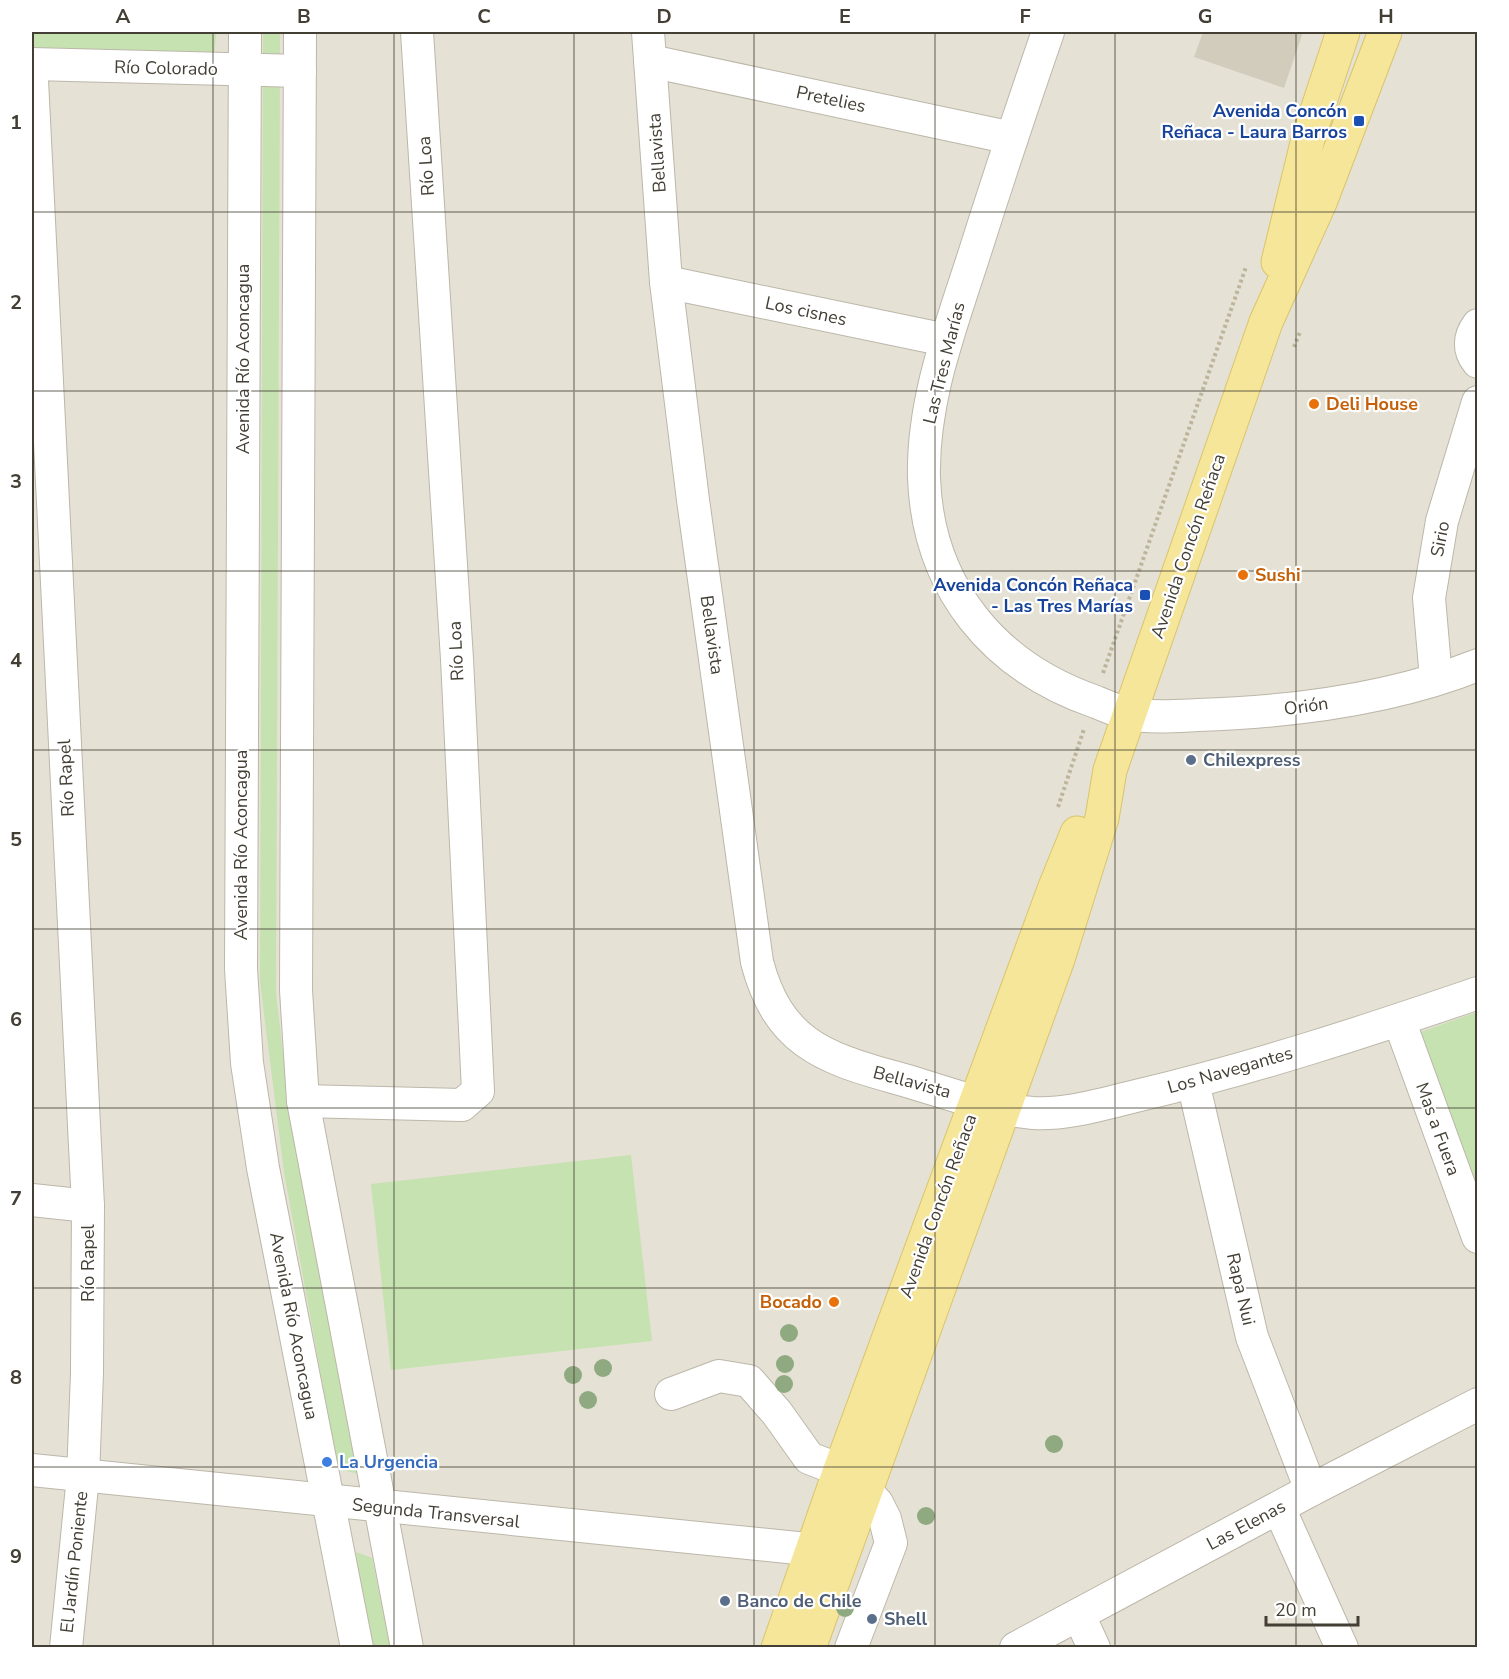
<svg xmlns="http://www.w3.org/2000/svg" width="1509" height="1679" viewBox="0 0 1509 1679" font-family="'Nunito Sans',sans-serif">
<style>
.residential{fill:#e5e1d4}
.green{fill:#c6e2b1}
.building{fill:#d2ccbc}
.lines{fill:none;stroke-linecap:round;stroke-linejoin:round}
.minor-casing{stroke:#bcb7a9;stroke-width:34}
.major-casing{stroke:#d9c56b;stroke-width:35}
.path{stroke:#bcb49b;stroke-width:4;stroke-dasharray:3 3;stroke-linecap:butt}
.minor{stroke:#fff;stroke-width:32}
.major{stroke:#f6e69a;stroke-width:33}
.tree{fill:#8fa980}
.grid{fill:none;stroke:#433f35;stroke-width:1.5;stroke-opacity:0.55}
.transit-dot{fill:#1a4fb4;stroke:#fff;stroke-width:2}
.food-dot{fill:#e8710a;stroke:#fff;stroke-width:2}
.service-dot{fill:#5c6f8a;stroke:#fff;stroke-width:2}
.shop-dot{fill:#3f7fe0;stroke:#fff;stroke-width:2}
.labels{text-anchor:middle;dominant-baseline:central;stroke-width:4.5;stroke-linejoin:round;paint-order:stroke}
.street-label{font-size:18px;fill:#433f35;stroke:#fff}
.transit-label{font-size:18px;font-weight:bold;fill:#164399;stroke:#fff;text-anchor:end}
.food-label{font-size:18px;font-weight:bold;fill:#c56008;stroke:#fff;text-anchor:start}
.service-label{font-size:18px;font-weight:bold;fill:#4e5e75;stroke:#fff;text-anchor:start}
.shop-label{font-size:18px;font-weight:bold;fill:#366cbe;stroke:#fff;text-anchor:start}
.neatline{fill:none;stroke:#433f35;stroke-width:2}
.grid-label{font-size:20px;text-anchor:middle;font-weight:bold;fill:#433f35}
</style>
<rect width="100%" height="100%" fill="#f1efe5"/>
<!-- residential -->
<rect class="residential" x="32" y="32" width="1445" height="1615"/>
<!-- green -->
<g class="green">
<polygon points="32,32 216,34 214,61 32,56"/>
<polygon points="263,32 280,32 280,66 276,993 290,1113 363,1475 338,1469 284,1172 260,982"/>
<polygon points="1477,1012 1477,1190 1418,1033"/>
<polygon points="631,1155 652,1341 391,1370 371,1184"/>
<polygon points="356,1552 372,1558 390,1647 367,1647"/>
</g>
<!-- building -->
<polygon class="building" points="1203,32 1303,32 1284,88 1194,57"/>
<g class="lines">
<defs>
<g id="minor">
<polyline points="245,32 241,969 247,1063 263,1168 357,1648"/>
<polyline points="300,32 296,990 303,1101 407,1648"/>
<path d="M 648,32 L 666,282 L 693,500 L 757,962 C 778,1041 821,1057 893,1077 C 938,1089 986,1109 1033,1113 C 1069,1115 1105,1103 1140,1095 C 1254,1068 1367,1031 1478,993"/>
<path d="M 1048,32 C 1022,107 997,182 973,258 C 950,329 922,402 924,478 C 928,588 994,667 1096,702 C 1106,706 1117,711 1129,714 C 1150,718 1176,716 1198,715 C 1292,712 1390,700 1478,665"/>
<polyline points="650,61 1012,138"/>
<polyline points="32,64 300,71"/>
<polyline points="32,80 88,1206 87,1373 83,1476 66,1648"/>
<polyline points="666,282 946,340"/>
<path d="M 1478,325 C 1469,337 1468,350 1478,362"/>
<polyline points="1436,679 1429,598 1442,521 1478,402"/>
<polyline points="1399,1020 1478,1237"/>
<polyline points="1193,1082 1252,1337 1311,1490"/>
<polyline points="303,1101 462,1105 478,1091 457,659 417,32"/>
<polyline points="32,1200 88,1206"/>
<polyline points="671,1394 719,1376 749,1381 777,1413 809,1458 840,1470"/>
<polyline points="32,1470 836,1552"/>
<polyline points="1279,1508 1342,1648"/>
<polyline points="1079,1615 1094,1648"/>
<polyline points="851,1648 891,1543 885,1519 877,1503 865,1490"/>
<polyline points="1016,1648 1311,1490 1478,1404"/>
</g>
<g id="major">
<polyline points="1278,262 1309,135 1343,32"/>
<polyline points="778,1648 840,1470 1055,887 1077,833"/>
<polyline points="809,1648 1058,959 1102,818 1110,770 1266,322 1321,200 1385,32"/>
</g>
</defs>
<!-- minor casing -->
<use href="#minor" class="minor-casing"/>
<!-- major casing -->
<use href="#major" class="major-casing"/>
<!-- path -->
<g class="path">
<polyline points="1294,347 1300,332"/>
<polyline points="1103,673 1246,267"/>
<polyline points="1058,807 1084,729"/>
</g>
<!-- minor -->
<use href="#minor" class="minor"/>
<!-- major -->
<use href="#major" class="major"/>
</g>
<!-- trees -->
<g class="tree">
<circle cx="789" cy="1333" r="9"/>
<circle cx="785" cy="1364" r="9"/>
<circle cx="603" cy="1368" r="9"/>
<circle cx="573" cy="1375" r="9"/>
<circle cx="784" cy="1384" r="9"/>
<circle cx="588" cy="1400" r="9"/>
<circle cx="1054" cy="1444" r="9"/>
<circle cx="926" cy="1516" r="9"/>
<circle cx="845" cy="1608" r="9"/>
</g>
<!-- grid -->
<path class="grid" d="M 213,32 L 213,1648M 394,32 L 394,1648M 574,32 L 574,1648M 754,32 L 754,1648M 935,32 L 935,1648M 1115,32 L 1115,1648M 1296,32 L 1296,1648M 32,212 L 1478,212M 32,391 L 1478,391M 32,571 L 1478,571M 32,750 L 1478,750M 32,929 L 1478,929M 32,1108 L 1478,1108M 32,1288 L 1478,1288M 32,1467 L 1478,1467"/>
<!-- markers -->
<g class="transit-dot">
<rect x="1353" y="115" width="12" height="12" rx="3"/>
<rect x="1139" y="589" width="12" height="12" rx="3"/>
</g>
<g class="food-dot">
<circle cx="1314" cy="404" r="6"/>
<circle cx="1243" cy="575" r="6"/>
<circle cx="834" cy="1302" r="6"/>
</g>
<g class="service-dot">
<circle cx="1191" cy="760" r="6"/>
<circle cx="725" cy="1601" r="6"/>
<circle cx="872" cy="1619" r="6"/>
</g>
<circle class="shop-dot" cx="327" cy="1462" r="6"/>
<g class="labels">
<!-- street labels -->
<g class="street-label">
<text transform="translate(166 68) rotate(1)">Río Colorado</text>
<text transform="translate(831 99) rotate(12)">Pretelies</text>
<text transform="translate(657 153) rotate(-94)">Bellavista</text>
<text transform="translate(426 166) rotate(-94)">Río Loa</text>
<text transform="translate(806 311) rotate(12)">Los cisnes</text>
<text transform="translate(243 359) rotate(-90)">Avenida Río Aconcagua</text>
<text transform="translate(944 363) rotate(-76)">Las Tres Marías</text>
<text transform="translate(1440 539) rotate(-79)">Sirio</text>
<text transform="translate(1188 546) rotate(-71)">Avenida Concón Reñaca</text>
<text transform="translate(712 635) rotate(82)">Bellavista</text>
<text transform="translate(456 651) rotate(-93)">Río Loa</text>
<text transform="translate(1306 706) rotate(-8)">Orión</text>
<text transform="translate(66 778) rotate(-93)">Río Rapel</text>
<text transform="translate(241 845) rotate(-90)">Avenida Río Aconcagua</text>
<text transform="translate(1230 1070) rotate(-16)">Los Navegantes</text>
<text transform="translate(912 1082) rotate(15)">Bellavista</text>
<text transform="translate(1438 1129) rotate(70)">Mas a Fuera</text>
<text transform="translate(938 1206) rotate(-70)">Avenida Concón Reñaca</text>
<text transform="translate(88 1263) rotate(-90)">Río Rapel</text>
<text transform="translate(1241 1289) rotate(77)">Rapa Nui</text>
<text transform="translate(294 1326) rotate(79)">Avenida Río Aconcagua</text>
<text transform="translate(436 1513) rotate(6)">Segunda Transversal</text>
<text transform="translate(1246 1525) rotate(-28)">Las Elenas</text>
<text transform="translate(74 1562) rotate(-84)">El Jardín Poniente</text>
</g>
<!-- transit labels -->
<g class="transit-label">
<text x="1347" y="111">Avenida Concón<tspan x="1347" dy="21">Reñaca - Laura Barros</tspan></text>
<text x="1133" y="585">Avenida Concón Reñaca<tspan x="1133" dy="21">- Las Tres Marías</tspan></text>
</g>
<!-- food labels -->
<g class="food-label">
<text x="1326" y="404">Deli House</text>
<text x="1255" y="575">Sushi</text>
<text x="822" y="1302" text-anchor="end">Bocado</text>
</g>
<!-- service labels -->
<g class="service-label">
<text x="1203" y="760">Chilexpress</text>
<text x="737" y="1601">Banco de Chile</text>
<text x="884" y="1619">Shell</text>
</g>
<!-- shop labels -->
<g class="shop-label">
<text x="339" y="1462">La Urgencia</text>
</g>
</g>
<!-- border -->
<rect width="1509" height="1679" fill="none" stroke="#ffffff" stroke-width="66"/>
<!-- scale -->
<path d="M1266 1616v9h92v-9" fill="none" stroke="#433f35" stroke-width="3"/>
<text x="1275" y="1616" font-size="18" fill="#433f35" stroke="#ffffff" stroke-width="4.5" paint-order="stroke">20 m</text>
<rect x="33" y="33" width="1443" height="1613" class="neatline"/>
<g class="grid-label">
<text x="123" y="23">A</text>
<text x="304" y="23">B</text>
<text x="484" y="23">C</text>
<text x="664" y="23">D</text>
<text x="845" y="23">E</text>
<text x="1025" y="23">F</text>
<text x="1205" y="23">G</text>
<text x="1386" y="23">H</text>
<text x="16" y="129">1</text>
<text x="16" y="309">2</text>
<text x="16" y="488">3</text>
<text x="16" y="667">4</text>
<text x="16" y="846">5</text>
<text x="16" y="1026">6</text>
<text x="16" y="1205">7</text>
<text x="16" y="1384">8</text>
<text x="16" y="1563">9</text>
</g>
</svg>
